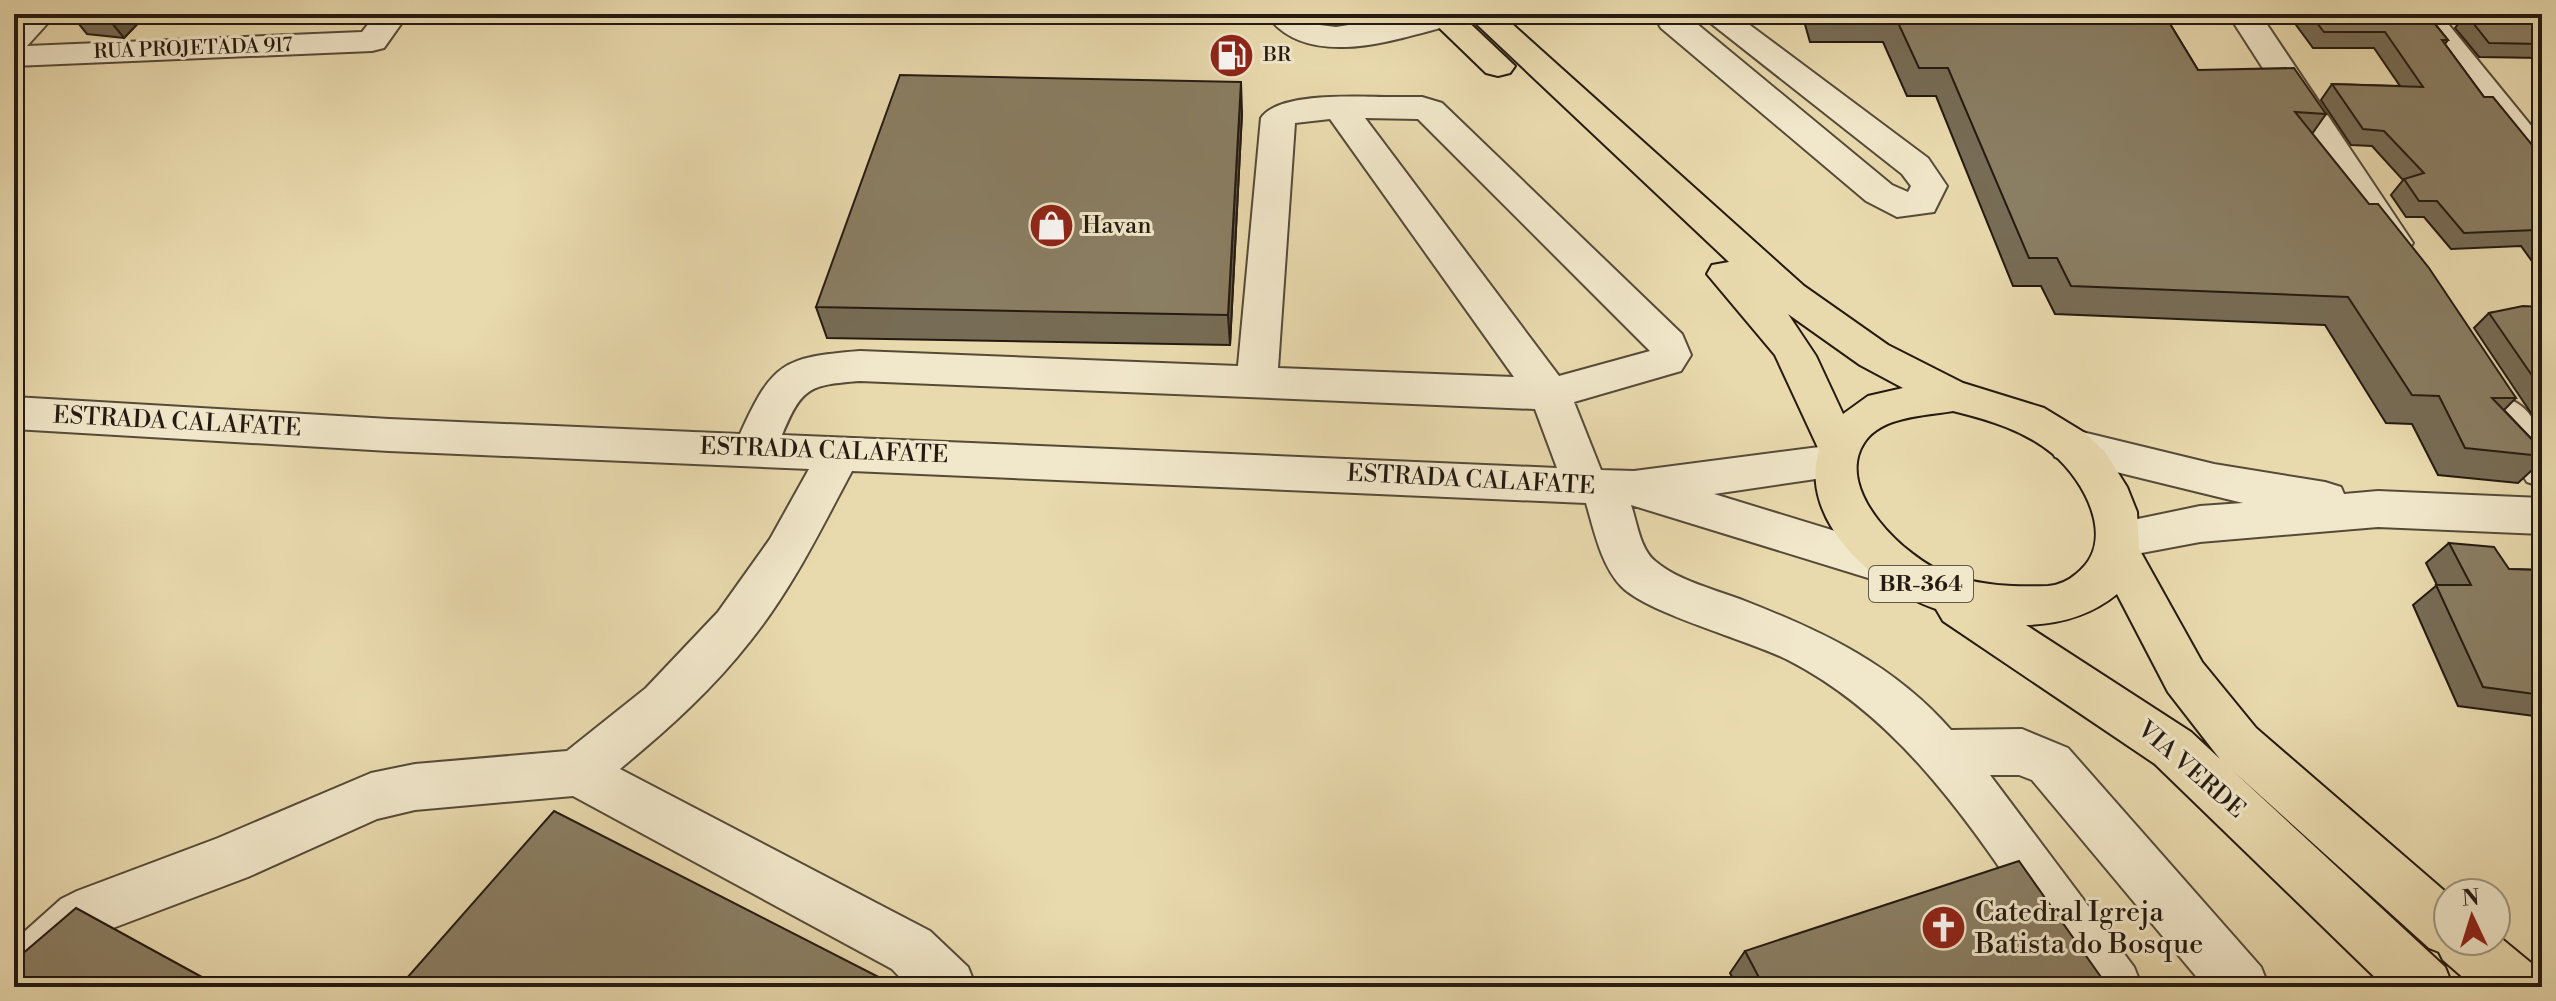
<svg xmlns="http://www.w3.org/2000/svg" width="2556" height="1001" viewBox="0 0 2556 1001" font-family="'Libre Bodoni',serif">
<style>
.lines{fill:none;stroke-linecap:round;stroke-linejoin:round}
.minor-casing{stroke:#554a38;stroke-width:4}
.major-casing{stroke:#241a11;stroke-width:4}
.minor{fill:#f1e7ca;fill-rule:evenodd}
.major{fill:#e9daae;fill-rule:evenodd}
.wall{fill:#776c55;stroke:#241a11;stroke-width:2}
.shaded-wall{fill:#615845;stroke:#241a11;stroke-width:2}
.building{fill:#8a7e63;stroke:#241a11;stroke-width:2}
.labels{text-anchor:middle;dominant-baseline:central;stroke-width:6;stroke-linejoin:round;paint-order:stroke}
.far-street-label{font-size:20px;fill:#241a11;stroke:#f1e7ca}
.far-poi-label{font-size:20px;fill:#241a11;stroke:#f1e7ca;text-anchor:start}
.shield{fill:#f1e7ca;stroke:#625848;stroke-width:2}
.shield-label{font-size:22px;font-weight:bold;fill:#241a11}
.poi-label{font-size:24px;fill:#241a11;stroke:#f1e7ca;text-anchor:start}
.street-label{font-size:24px;fill:#241a11;stroke:#f1e7ca}
.near-poi-label{font-size:28px;fill:#241a11;stroke:#f1e7ca;text-anchor:start}
</style>
<rect width="100%" height="100%" fill="#e9daae"/>
<filter id="stains"><feTurbulence type="fractalNoise" baseFrequency=".0025" numOctaves="4"/><feColorMatrix values="0 0 0 0 .2 0 0 0 0 .09 0 0 0 0 .02 0 0 0 .5 -.17"/></filter>
<radialGradient id="worn" r=".72"><stop offset=".6" stop-color="#630" stop-opacity="0"/><stop offset="1" stop-color="#630" stop-opacity=".3"/></radialGradient>
<g class="lines">
<defs>
<g id="minor">
<polygon points="22,14 56,14 27,46 362,32 376,14 408,14 384,48 372,51 14,66 14,22"/>
<path d="M 1266,14 L 1301,14 L 1320,25 L 1336,27 L 1418,14 L 1458,14 L 1460,17 L 1455,24 C 1400,38 1307,73 1266,14 Z"/>
<polygon points="1653,14 1685,14 1892,185 1908,192 1911,186 1902,174 1699,14 1735,14 1928,158 1947,186 1934,212 1897,217 1866,201 1661,28"/>
<polygon points="2228,14 2260,14 2407,234 2413,243 2407,252 2394,256 2381,252"/>
<polygon points="2407,14 2440,14 2542,139 2542,174 2529,171"/>
<path d="M 1391,97 L 1422,97 L 1442,103 L 1682,334 L 1691,355 L 1681,371 L 1574,402 L 1601,470 L 1634,471 L 1835,445 L 1850,450 L 1857,462 L 1850,474 L 1714,494 L 1907,553 L 1914,566 L 1907,579 L 1891,585 L 1631,505 C 1637,522 1640,549 1655,561 C 1678,581 1717,590 1745,601 C 1824,632 1894,665 1951,730 L 2022,729 L 2068,748 L 2261,967 L 2269,987 L 2205,987 L 2032,780 L 2019,775 L 1990,775 L 2134,967 L 2142,987 L 2080,987 C 1998,868 1921,728 1788,660 C 1749,640 1648,614 1621,586 C 1601,565 1594,530 1586,503 L 852,471 C 821,529 792,589 751,640 C 713,689 667,730 620,769 L 930,931 L 968,967 L 976,987 L 909,987 L 892,969 L 573,796 L 415,810 L 377,819 L 248,877 L 113,928 L 99,937 L 45,987 L 14,987 L 14,941 L 61,899 L 77,891 L 218,838 L 371,773 L 415,764 L 567,751 L 646,688 L 718,612 L 770,539 L 809,469 L 389,451 L 14,429 L 14,397 L 389,419 L 740,434 C 772,363 783,357 860,351 L 1238,366 L 1261,118 C 1279,91 1361,97 1391,97 ZM 1365,118 L 1418,119 L 1650,351 L 1559,376 ZM 1330,119 L 1514,377 L 1278,368 L 1295,123 ZM 860,381 L 1535,409 L 1557,468 L 782,435 C 802,387 809,385 860,381 Z"/>
<path d="M 2506,398 C 2545,411 2542,453 2542,487 L 2527,482 L 2485,414 L 2491,403 Z"/>
<polygon points="2070,429 2214,464 2325,482 2341,487 2344,494 2378,491 2542,498 2542,534 2378,527 2200,542 2120,557 2104,552 2098,539 2104,526 2200,506 2243,503 2055,457 2049,445 2055,433"/>
</g>
<g id="major">
<polygon points="1425,14 1460,14 1515,66 1510,73 1498,76 1486,73"/>
<path d="M 1466,14 L 1501,14 L 1804,286 L 1888,345 L 1963,383 L 2044,408 L 2085,433 L 2105,452 L 2127,487 L 2137,512 L 2139,549 L 2202,662 L 2256,728 L 2448,894 L 2448,941 L 2496,941 L 2496,934 L 2536,967 L 2542,987 L 2474,987 L 2443,960 L 2439,952 L 2429,948 L 2232,770 L 2445,967 L 2453,987 L 2385,987 L 2155,764 L 1943,621 L 1936,609 C 1876,589 1798,521 1819,450 L 1775,355 L 1707,274 L 1712,265 L 1729,262 ZM 1788,314 L 1860,365 L 1903,388 L 1868,396 L 1843,414 L 1816,356 ZM 1953,411 C 1989,420 2024,430 2053,454 C 2085,481 2118,542 2076,574 C 2068,581 2059,585 2048,586 C 2012,587 1981,586 1947,574 C 1907,559 1833,491 1864,443 C 1881,416 1925,416 1953,411 ZM 2117,594 L 2168,692 L 2220,759 L 2191,732 L 2026,625 C 2060,624 2090,616 2117,594 Z"/>
</g>
</defs>
<!-- minor casing -->
<use href="#minor" class="minor-casing"/>
<!-- major casing -->
<use href="#major" class="major-casing"/>
<!-- minor -->
<use href="#minor" class="minor"/>
<!-- major -->
<use href="#major" class="major"/>
</g>
<!-- wall -->
<g class="wall">
<polygon points="147,14 124,38 87,34 74,18"/>
<polygon points="1802,14 2164,14 2198,70 2326,114 2312,134 2516,398 2504,410 2542,450 2542,461 2518,483 2438,475 2412,424 2386,423 2325,325 2055,314 2041,286 2013,286 1936,96 1907,96 1883,42 1810,42"/>
<polygon points="2189,14 2237,14 2231,24 2196,23"/>
<polygon points="2288,14 2427,14 2448,40 2445,44 2484,97 2542,157 2542,275 2521,246 2451,249 2424,217 2406,217 2391,195 2403,180 2372,146 2351,145 2321,100 2332,84 2400,86 2374,48 2313,48"/>
<polygon points="2466,14 2542,14 2542,58 2479,57 2455,28"/>
<polygon points="1242,113 1230,345 827,338 816,307"/>
<polygon points="2542,307 2542,423 2537,422 2474,328 2489,313"/>
<polygon points="2449,543 2509,569 2542,570 2542,717 2458,706 2413,605 2437,585 2426,563"/>
<polygon points="1745,951 2108,987 1737,987 1730,973"/>
</g>
<!-- shaded-wall -->
<g class="shaded-wall">
<polygon points="119,14 147,14 124,38 111,22"/>
<polygon points="1241,82 1242,113 1230,345 1228,315"/>
</g>
<!-- building -->
<g class="building">
<polygon points="77,14 119,14 111,22 74,18"/>
<polygon points="1894,14 2164,14 2198,70 2294,68 2326,114 2295,112 2369,204 2378,204 2429,268 2516,398 2492,398 2542,450 2542,456 2465,448 2439,396 2412,395 2348,297 2071,286 2057,258 2029,258 1948,68 1919,68"/>
<polygon points="2310,14 2427,14 2448,40 2442,40 2484,97 2493,97 2542,157 2542,238 2536,230 2464,233 2437,201 2419,201 2404,179 2424,173 2384,131 2363,129 2332,84 2423,87 2385,32 2324,32"/>
<polygon points="2466,14 2542,14 2542,44 2489,43"/>
<polygon points="900,75 1241,82 1228,315 816,307"/>
<polygon points="2523,306 2542,307 2542,390 2489,313"/>
<polygon points="2449,543 2494,547 2509,569 2542,570 2542,695 2483,687 2436,585 2471,585"/>
<polygon points="554,811 898,987 399,987"/>
<polygon points="2019,861 2108,987 1764,987 1745,951"/>
<polygon points="76,908 220,987 14,987 14,961"/>
</g>
<!-- icons -->
<defs>
<symbol id="fuel-disc" viewBox="-11 -11 22 22"><circle r="9.5" fill="#8f2418" stroke="#f1e7ca"/><path d="M-5.5-6h7V0h2V4h1.3V-2.5L3-4.5l.8-.8L6-3V5H2.5V1h-1V6h-7ZM-4.2-4.7v3.2H.2V-4.7Z" fill="#fff"/></symbol>
<symbol id="shop-disc" viewBox="-11 -11 22 22"><circle r="9.5" fill="#8f2418" stroke="#f1e7ca"/><path d="M-5-2.5h2.3a2.7 3.5 0 0 1 5.4 0H5L5.5 6h-11ZM-1.5-2.5h3a1.5 2.3 0 0 0-3 0Z" fill="#fff"/></symbol>
<symbol id="church-disc" viewBox="-11 -11 22 22"><circle r="9.5" fill="#8f2418" stroke="#f1e7ca"/><path d="M-1.2-6h2.4v3.5h3.3v2.4h-3.3V6h-2.4V-.1h-3.3v-2.4h3.3Z" fill="#fff"/></symbol>
</defs>
<g fill-rule="evenodd">
<use href="#fuel-disc" x="1206" y="30" width="51" height="51"/>
<use href="#shop-disc" x="1026" y="200" width="51" height="51"/>
<use href="#church-disc" x="1918" y="902" width="51" height="51"/>
</g>
<g class="labels">
<!-- far-street labels -->
<g class="far-street-label">
<text transform="translate(193 49) rotate(-2)">RUA PROJETADA 917</text>
</g>
<!-- far-poi labels -->
<g class="far-poi-label">
<text x="1263" y="55">BR</text>
</g>
<!-- shield labels -->
<rect class="shield" x="1869" y="566" width="104" height="36" rx="6"/>
<g class="shield-label">
<text x="1921" y="584">BR-364</text>
</g>
<!-- poi labels -->
<g class="poi-label">
<text x="1082" y="226">Havan</text>
</g>
<!-- street labels -->
<g class="street-label">
<text transform="translate(177 422) rotate(3)">ESTRADA CALAFATE</text>
<text transform="translate(824 451) rotate(2)">ESTRADA CALAFATE</text>
<text transform="translate(1471 480) rotate(3)">ESTRADA CALAFATE</text>
<text transform="translate(2191 770) rotate(41)">VIA VERDE</text>
</g>
<!-- near-poi labels -->
<g class="near-poi-label">
<text x="1975" y="912">Catedral Igreja<tspan x="1975" dy="32">Batista do Bosque</tspan></text>
</g>
</g>
<!-- margin -->
<rect width="2556" height="1001" fill="none" stroke="#e9daae" stroke-width="48"/>
<rect x="16" y="16" width="2524" height="969" fill="none" stroke="#241a11" stroke-width="4"/>
<rect x="24" y="24" width="2508" height="953" fill="none" stroke="#241a11" stroke-width="2"/>
<!-- north arrow -->
<g transform="translate(2472 917) rotate(356)"><circle r="38" fill="#f1e7ca" stroke="#9f9580" stroke-width="2"/>
<path d="M0-6L14 30L0 20L-14 30Z" fill="#8f2418"/>
<text y="-12" font-size="22" font-weight="bold" text-anchor="middle" fill="#241a11">N</text>
</g>
<rect width="100%" height="100%" filter="url(#stains)"/>
<rect width="100%" height="100%" fill="url(#worn)"/>
</svg>
